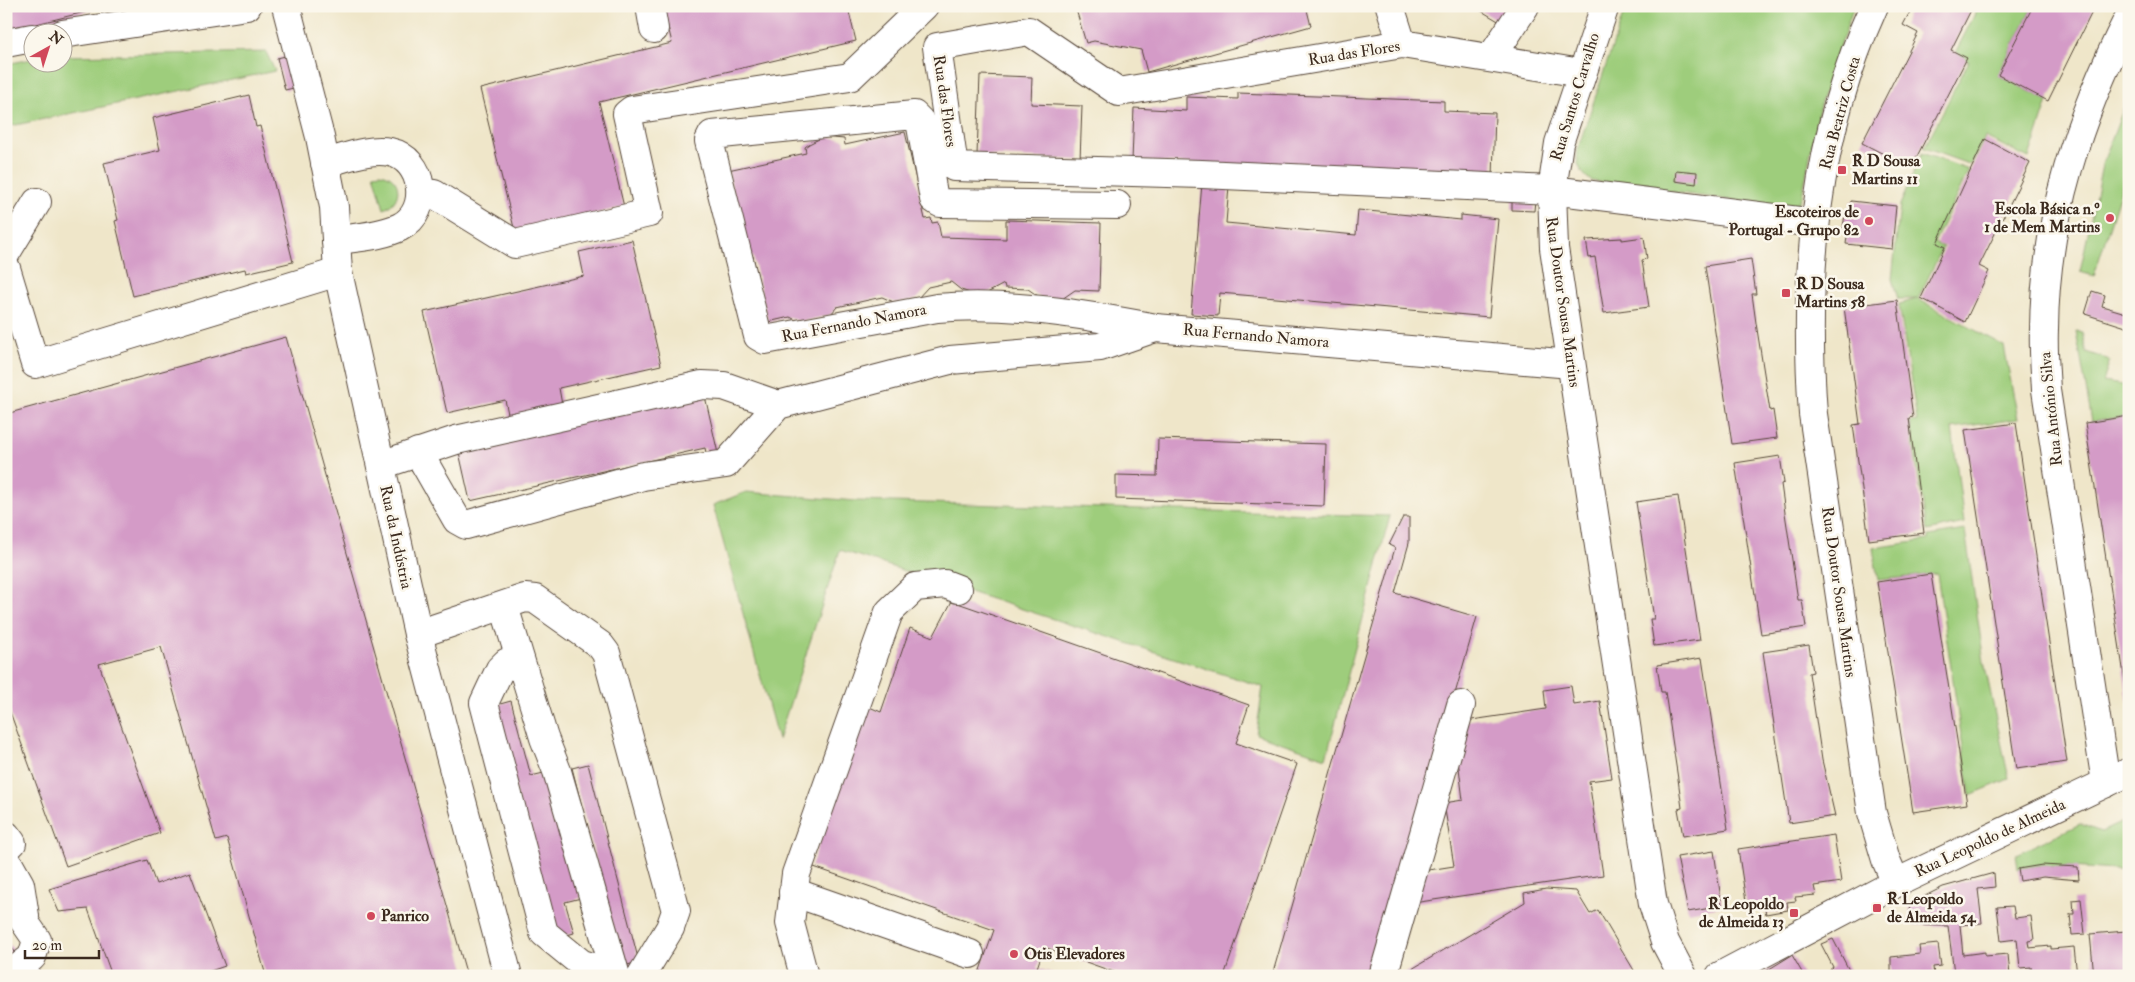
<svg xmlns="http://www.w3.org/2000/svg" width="2135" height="982" viewBox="0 0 2135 982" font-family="'IM FELL Double Pica',serif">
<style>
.green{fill:#9ecd7b;stroke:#6c7c4c}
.building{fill:#d49bc7}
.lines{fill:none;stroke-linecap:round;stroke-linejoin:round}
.minor-casing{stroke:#564638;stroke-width:30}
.minor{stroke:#fff;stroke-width:28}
.poi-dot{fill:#d1495b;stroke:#fbf7ec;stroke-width:2}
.labels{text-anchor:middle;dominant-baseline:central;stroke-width:5;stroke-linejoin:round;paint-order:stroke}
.street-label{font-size:16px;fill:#3b2a1e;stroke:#fbf7ec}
.poi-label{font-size:16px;font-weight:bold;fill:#3b2a1e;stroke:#fbf7ec;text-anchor:start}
</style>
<rect width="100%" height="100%" fill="#fbf7ec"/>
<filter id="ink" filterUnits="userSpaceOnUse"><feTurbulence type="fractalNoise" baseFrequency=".02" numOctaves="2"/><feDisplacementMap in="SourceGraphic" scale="10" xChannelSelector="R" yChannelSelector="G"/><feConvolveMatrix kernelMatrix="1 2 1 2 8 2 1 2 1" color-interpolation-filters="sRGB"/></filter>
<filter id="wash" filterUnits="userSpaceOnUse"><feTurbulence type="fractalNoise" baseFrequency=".0096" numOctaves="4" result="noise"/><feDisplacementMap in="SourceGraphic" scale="20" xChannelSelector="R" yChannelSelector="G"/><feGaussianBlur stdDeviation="1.12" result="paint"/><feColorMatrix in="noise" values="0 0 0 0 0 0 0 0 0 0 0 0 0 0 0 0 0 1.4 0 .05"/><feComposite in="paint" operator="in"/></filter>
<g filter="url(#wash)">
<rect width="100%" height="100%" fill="#efe6c9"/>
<!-- green -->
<g class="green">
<path d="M 1626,6 L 1854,6 L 1820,105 L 1802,196 L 1796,205 L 1789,208 L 1592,181 C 1580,174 1575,162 1578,148 Z"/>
<polygon points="1979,6 2033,6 1998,75 2048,101 2029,158 1985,137 1971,165 1924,148 1969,61 1955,53"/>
<polygon points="266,52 275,71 6,127 6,64 32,59 32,62 62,62 63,56"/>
<polygon points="2129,94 2129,164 2094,276 2080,272 2102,165"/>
<polygon points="1922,153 1969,170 1934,243 1943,247 1918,299 2004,346 2018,419 1952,428 1964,523 1927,531 1910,422 1917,421 1899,304 1917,299 1898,299 1892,279 1900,205"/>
<path d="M 380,173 C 402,176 404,201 384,209 L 374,174 Z"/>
<polygon points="2076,331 2082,332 2086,352 2110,360 2103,382 2129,386 2129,416 2092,422"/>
<polygon points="746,492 856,501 1390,516 1326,758 1256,734 1263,687 840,550 778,740 713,505"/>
<polygon points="1965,530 1984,662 2009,779 1970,795 1937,574 1878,580 1873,548 1928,540 1928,536"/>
<polygon points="2129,819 2129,871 2042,865 2018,869 2016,854 2080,824 2101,832"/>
</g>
<g id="blocks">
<!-- building -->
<g class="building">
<polygon points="6,6 105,6 105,7 12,30"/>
<polygon points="663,6 853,6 848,8 856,41 599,102 624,207 515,232 480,89 672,43"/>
<polygon points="1075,6 1306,6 1311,26 1147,72 1141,50 1094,41 1086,43"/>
<polygon points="1473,6 1509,6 1500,22"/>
<polygon points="1913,6 1973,6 1951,50 1967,58 1911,168 1862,143 1918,33 1903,25"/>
<polygon points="2033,6 2095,6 2048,101 1998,75"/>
<polygon points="294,54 302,86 285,90 277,58"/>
<polygon points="980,75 1032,77 1031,104 1082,106 1080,160 977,155"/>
<polygon points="1238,93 1444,101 1444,111 1495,113 1493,177 1132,161 1134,108 1186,111 1186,97 1238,99"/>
<polygon points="249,95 256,127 260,126 293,262 246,273 245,269 133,296 115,221 118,220 104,163 160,150 153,118"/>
<polygon points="905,132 925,219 931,218 932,223 938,222 941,237 1006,239 1006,220 1101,223 1099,291 1075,290 1062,299 1041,298 1028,289 1005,288 1004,284 987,293 974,294 961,290 951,282 928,287 917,299 896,303 882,297 837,307 830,315 800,322 790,317 768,322 753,256 748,258 728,170 806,153 805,147 809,144 823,137 844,139 845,145"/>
<polygon points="1985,139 2030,163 1979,266 1989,271 1965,322 1921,298 1945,247 1937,243"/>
<polygon points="1676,170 1697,172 1696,184 1675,181"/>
<polygon points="1202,183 1229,186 1226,223 1356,235 1358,210 1461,220 1461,215 1498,219 1489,317 1220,293 1218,316 1191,314"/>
<polygon points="1512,199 1535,200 1534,211 1512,210"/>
<polygon points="1851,201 1896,206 1892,249 1846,244 1848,229 1843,228 1845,214 1850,215"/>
<polygon points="1644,237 1647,259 1642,260 1649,307 1604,313 1595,257 1589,258 1586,240 1622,238 1622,240"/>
<polygon points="632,240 661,365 559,388 562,405 700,374 719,458 708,462 705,448 470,501 454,430 509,418 505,400 447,413 424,312 584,276 579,252"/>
<polygon points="1751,259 1756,294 1752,294 1756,323 1770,411 1773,410 1777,438 1732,444 1705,266"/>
<polygon points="2092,291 2105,295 2102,306 2129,314 2129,328 2085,314"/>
<polygon points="1897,300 1913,417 1909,418 1924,533 1869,540 1853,425 1860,424 1844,307"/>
<polygon points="286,337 358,592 467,976 266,976 227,838 216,841 161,647 99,664 160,833 66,866 6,701 6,414"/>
<polygon points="2129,416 2129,701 2128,701 2085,423"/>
<polygon points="2016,423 2067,762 2016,769 1965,430"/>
<polygon points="1158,439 1326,444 1324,506 1116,499 1116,475 1157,476"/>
<polygon points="1780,456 1784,483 1781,484 1785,513 1798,600 1802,600 1806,627 1761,634 1735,463"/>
<polygon points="1678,496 1700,640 1654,646 1650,619 1654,619 1636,502"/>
<polygon points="1403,517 1409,517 1409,543 1395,593 1477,617 1374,976 1272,976 1395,548 1389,545"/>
<polygon points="1931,574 1967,804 1913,812 1877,582"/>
<polygon points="952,601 1249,705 1236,743 1297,764 1224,976 1125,976 1044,947 1037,968 1052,973 1051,976 978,976 994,930 811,866 867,706 881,712 910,628 933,637"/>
<polygon points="1809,645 1813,672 1809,673 1822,760 1835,816 1789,823 1763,652"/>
<polygon points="1702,658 1728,829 1683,836 1678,809 1682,808 1678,779 1665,692 1661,692 1657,665"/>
<polygon points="1571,686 1574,705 1600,701 1612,778 1589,781 1603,875 1413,903 1422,871 1454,866 1444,803 1463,800 1457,752 1465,721 1546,709 1544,690"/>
<polygon points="511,701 531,776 548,772 581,898 565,902 574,933 556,938 493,706"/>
<polygon points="588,764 639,962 623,966 572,768"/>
<polygon points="1834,835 1841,882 1814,886 1816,895 1795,897 1796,901 1787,902 1788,910 1766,914 1764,906 1747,908 1738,849"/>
<polygon points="1714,851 1722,906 1688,912 1677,857"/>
<polygon points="147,860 156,884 190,872 225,966 196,976 112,976 88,909 59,912 49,889"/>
<polygon points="2042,865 2078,867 2079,880 2043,877 2020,881 2018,869"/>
<polygon points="1994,873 1995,887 1978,889 1982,923 1960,925 1963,955 1985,952 1985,956 2008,954 2010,976 1966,976 1965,972 1954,973 1948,926 1911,925 1909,904 1943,887"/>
<polygon points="1546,889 1576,891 1590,914 1598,910 1635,972 1629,976 1400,976 1525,902 1524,893"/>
<polygon points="2081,899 2085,934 2072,935 2070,914 2074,914 2073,900"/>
<polygon points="2013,906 2015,918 2031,916 2034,940 2028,941 2029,948 2051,946 2051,949 2074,947 2077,976 2032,976 2031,967 2020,968 2017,939 2001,941 1997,907"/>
<polygon points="2126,931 2127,939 2129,939 2129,976 2094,976 2090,934"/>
<polygon points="1833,939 1851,974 1847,976 1822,976 1833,967 1821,944"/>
<polygon points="6,940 15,952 6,958"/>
<polygon points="1938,944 1941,966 1933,967 1934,976 1891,976 1891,957 1920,954 1919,946"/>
<polygon points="1792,955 1804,976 1758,976"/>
</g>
</g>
</g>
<g filter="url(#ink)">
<use href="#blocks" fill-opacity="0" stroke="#564638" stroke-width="1"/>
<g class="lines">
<defs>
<g id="minor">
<polyline points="286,6 320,137 334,207 338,272 418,634 508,976"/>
<polyline points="650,6 654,29"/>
<polyline points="1390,6 1402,44"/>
<path d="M 1874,6 C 1815,136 1803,273 1813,414 L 1872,813 L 1886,860 L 1896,883"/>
<polyline points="62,34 247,6"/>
<polyline points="6,43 32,38"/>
<polyline points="1491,58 1525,6"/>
<polyline points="1581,73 1402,44 1119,92 1029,31 937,47 954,167 1202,174 1552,190 1559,143 1605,6"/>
<path d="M 325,163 C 345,158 369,148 390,152 C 424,159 432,211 400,227 C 382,236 356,237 336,241"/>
<polyline points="421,193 434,194 515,244 649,213 627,114 632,110 850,77 924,6"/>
<path d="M 1117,205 L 940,203 L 934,199 L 920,121 L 914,115 L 712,135 L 709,141 L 758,336 L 765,340 L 937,308 C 1007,301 1087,315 1156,328 L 1571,364"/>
<polyline points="6,253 37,202"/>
<polyline points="6,268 35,364 338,272"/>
<polyline points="418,452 457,520 466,525 643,476 726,464 778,405 950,360 1100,347 1155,328"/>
<polyline points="381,465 456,440 702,385 724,386 778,405"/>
<polyline points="504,606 544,738 557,771 616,976"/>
<polyline points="418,634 525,598 535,599 600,645 606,653 676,911 670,928 641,976"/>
<polyline points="523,669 506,663 500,669 484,703 544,933 582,964 599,969 611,960"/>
<path d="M 2106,783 L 2046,390 C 2045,370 2043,350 2044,329 C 2045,217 2079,116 2129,17"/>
<polyline points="6,835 12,843"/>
<polyline points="6,859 20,884 25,916"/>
<polyline points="793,892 970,954"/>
<polyline points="6,895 37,940 32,957 8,976"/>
<polyline points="804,976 790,923 796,874 889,612 915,587 945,584 958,589"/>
<polyline points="1383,976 1461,705"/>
<polyline points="1683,976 1665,942 1653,904 1554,248 1552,190 1815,223"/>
<polyline points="1720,976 1896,883 2129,772"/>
</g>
</defs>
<!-- minor casing -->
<use href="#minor" class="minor-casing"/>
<!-- minor -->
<use href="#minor" class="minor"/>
</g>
</g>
<!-- markers -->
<g class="poi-dot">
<rect x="1837" y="165" width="10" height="10" rx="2.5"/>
<circle cx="2110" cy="218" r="5"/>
<circle cx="1869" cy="221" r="5"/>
<rect x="1781" y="288" width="10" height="10" rx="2.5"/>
<rect x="1872" y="903" width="10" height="10" rx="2.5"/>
<rect x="1789" y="908" width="10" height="10" rx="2.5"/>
<circle cx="371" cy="916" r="5"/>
<circle cx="1014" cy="954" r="5"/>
</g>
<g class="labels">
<!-- street labels -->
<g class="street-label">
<text transform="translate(1354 53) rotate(-9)">Rua das Flores</text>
<text transform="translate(1575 97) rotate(-73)">Rua Santos Carvalho</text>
<text transform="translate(945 101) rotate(82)">Rua das Flores</text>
<text transform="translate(1840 113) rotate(-75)">Rua Beatriz Costa</text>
<text transform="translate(1563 302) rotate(82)">Rua Doutor Sousa Martins</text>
<text transform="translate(854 323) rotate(-11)">Rua Fernando Namora</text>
<text transform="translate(1256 336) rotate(5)">Rua Fernando Namora</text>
<text transform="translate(2051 409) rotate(-96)">Rua António Silva</text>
<text transform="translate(396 537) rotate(78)">Rua da Indústria</text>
<text transform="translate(1839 592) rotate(82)">Rua Doutor Sousa Martins</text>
<text transform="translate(1990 838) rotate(-25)">Rua Leopoldo de Almeida</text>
</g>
<!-- poi labels -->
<g class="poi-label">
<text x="1852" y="161">R D Sousa<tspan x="1852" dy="18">Martins 11</tspan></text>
<text x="2100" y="209" text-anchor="end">Escola Básica n.º<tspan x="2100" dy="18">1 de Mem Martins</tspan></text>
<text x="1859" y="212" text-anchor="end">Escoteiros de<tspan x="1859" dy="18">Portugal - Grupo 82</tspan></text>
<text x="1796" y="284">R D Sousa<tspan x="1796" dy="18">Martins 58</tspan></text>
<text x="1887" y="899">R Leopoldo<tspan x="1887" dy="18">de Almeida 54</tspan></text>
<text x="1784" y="904" text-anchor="end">R Leopoldo<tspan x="1784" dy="18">de Almeida 13</tspan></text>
<text x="381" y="916">Panrico</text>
<text x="1024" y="954">Otis Elevadores</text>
</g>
</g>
<!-- margin -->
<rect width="2135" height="982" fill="none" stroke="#fbf7ec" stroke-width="25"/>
<!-- north arrow -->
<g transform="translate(48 48) rotate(39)"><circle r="24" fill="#fbf7ec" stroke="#aea59a"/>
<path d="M0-4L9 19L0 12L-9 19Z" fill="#d1495b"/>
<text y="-8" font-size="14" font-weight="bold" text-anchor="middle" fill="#3b2a1e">N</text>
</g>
<!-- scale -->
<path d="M25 950v8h74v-8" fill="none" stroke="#3b2a1e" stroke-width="2.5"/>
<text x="32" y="950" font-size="15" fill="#3b2a1e" stroke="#fbf7ec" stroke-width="4" paint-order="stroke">20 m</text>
</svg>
